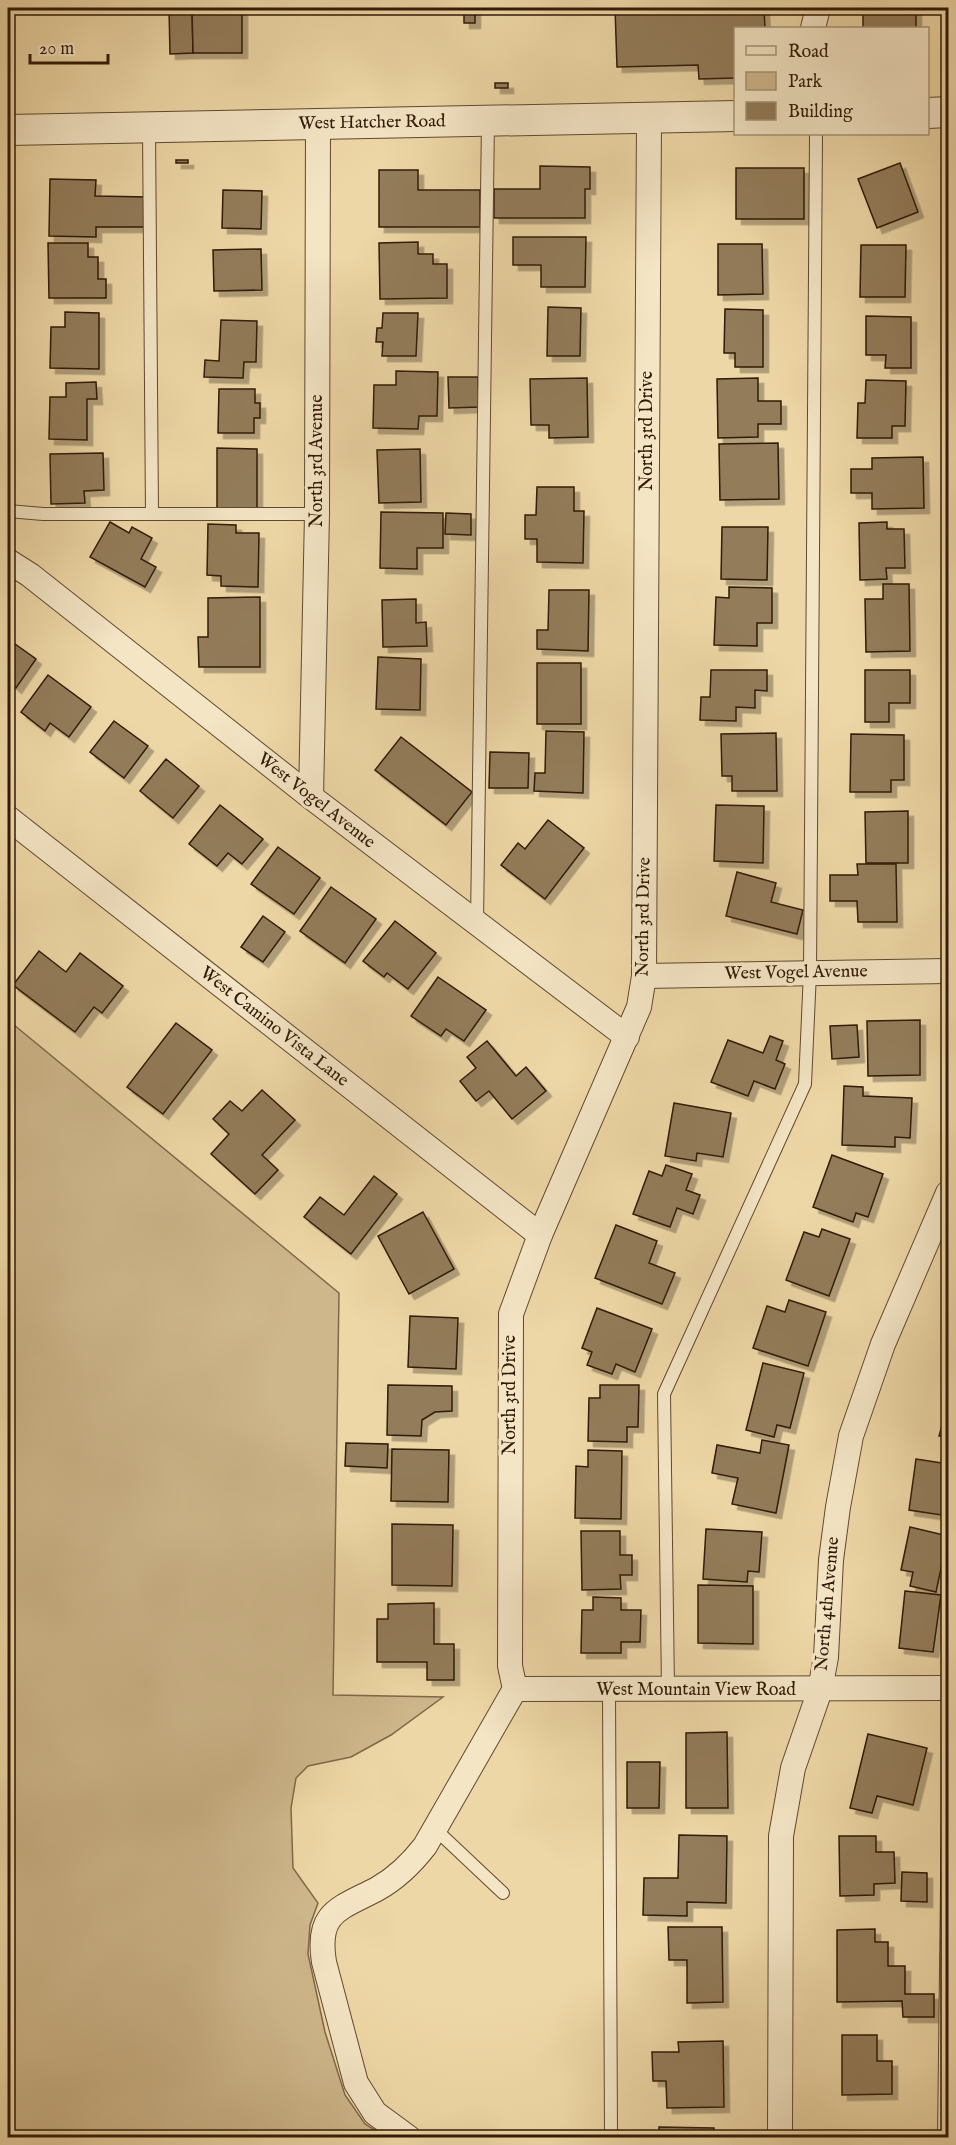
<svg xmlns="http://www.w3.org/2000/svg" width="956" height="2145" viewBox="0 0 956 2145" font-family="'IM FELL English',serif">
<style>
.green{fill:#ceb78b;stroke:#7f6849;stroke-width:1.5}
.building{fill:#937c5a;stroke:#301a07;stroke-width:1.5;filter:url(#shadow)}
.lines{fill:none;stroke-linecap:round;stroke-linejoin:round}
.service-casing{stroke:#60492f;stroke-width:14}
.minor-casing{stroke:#60492f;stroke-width:26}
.tertiary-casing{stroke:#60492f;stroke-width:32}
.service{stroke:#f4e5c5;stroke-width:12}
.minor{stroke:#f4e5c5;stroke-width:24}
.tertiary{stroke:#f4e5c5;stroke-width:30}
.labels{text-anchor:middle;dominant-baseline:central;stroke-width:6;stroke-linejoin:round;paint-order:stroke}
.street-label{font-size:18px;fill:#301a07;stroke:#f4e5c5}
</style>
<defs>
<filter id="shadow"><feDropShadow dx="5.5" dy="5.5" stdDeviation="0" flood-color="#0004"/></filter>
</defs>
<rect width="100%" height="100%" fill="#eed7a6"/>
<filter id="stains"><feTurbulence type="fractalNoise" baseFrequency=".00333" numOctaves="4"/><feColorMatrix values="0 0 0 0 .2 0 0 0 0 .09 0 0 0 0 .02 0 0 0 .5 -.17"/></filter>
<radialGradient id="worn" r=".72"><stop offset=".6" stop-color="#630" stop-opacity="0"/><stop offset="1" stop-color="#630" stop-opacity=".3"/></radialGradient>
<!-- green -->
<polygon class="green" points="8,1020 339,1293 333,1695 443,1697 391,1735 351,1757 308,1766 296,1778 291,1808 293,1868 318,1903 310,1925 308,1954 325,2032 345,2095 365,2124 386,2137 8,2137"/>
<!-- building -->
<g class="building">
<polygon points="169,8 192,8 193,53 170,54"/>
<polygon points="192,8 242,8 242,53 193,53"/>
<rect x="464" y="8" width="11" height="15"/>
<polygon points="615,8 764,8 765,28 736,28 736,78 699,79 698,65 617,67"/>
<polygon points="878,8 938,8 916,8 916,28 863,28 863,10 878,10"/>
<rect x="495" y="83" width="13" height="5"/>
<rect x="176" y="160" width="12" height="3"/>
<polygon points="900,163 918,212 877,228 858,179"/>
<polygon points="540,166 590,167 590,189 585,189 585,218 494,218 494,189 540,189"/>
<rect x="736" y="168" width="68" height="51"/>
<polygon points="379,170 418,170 418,190 480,190 480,227 379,227"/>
<polygon points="50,179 96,180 95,196 149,197 149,227 96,227 96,237 49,236"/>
<polygon points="223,190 262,191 261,229 222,228"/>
<polygon points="513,237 586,237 585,287 541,287 541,265 513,265"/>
<polygon points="418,242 418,254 433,254 433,264 447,264 447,298 380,299 379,243"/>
<polygon points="48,243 88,243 88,257 98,257 98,279 106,279 106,298 49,298"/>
<polygon points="718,244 762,244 763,294 718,295"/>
<polygon points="861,245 906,245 905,297 860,297"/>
<polygon points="261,249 262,290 214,291 213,250"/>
<polygon points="548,307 581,308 580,356 547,356"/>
<polygon points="725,309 763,310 763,367 735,367 735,353 724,353"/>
<polygon points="65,312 99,313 99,369 50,368 51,327 65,327"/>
<polygon points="383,313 418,313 416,356 382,356 383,342 376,342 377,328 382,328"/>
<polygon points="866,316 911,317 911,368 885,368 886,355 866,355"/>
<polygon points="221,320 257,321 256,362 244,362 243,378 204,377 205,360 219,361"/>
<polygon points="396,371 438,372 437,416 419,416 418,429 373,428 374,385 396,385"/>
<polygon points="448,377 478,377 479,407 449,408"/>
<polygon points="587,378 588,437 549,438 549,425 531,425 530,379"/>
<polygon points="758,378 758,401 781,401 781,424 758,424 758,437 718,438 717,379"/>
<polygon points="866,380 906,381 905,426 892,426 892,438 857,438 858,403 865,403"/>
<polygon points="96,382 97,399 87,399 87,440 49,439 50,397 66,397 66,383"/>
<polygon points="219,389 255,389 255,403 260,403 260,418 254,418 254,433 218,433"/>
<polygon points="778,443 779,499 720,500 719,444"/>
<polygon points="217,448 257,449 257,511 217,510"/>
<polygon points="420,449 421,502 379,503 377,450"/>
<polygon points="103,453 104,490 84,491 85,503 51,504 50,454"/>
<polygon points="923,457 924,508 872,509 872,493 851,493 851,469 872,469 872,458"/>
<polygon points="537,487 574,487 574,511 584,511 583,563 537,562 537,539 525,539 525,515 536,515"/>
<polygon points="381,512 443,513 443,548 417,548 417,569 380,568"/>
<polygon points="446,513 471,514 471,535 445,534"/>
<polygon points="110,522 129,533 132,527 152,538 141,559 156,567 145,587 90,557"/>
<polygon points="887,522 887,529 904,529 905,568 886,568 887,579 860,580 859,523"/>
<polygon points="208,524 236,525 236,533 259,533 258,587 221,586 221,576 207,575"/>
<polygon points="722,527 768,527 767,580 721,579"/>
<polygon points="883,584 909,584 910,651 866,652 865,599 883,599"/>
<polygon points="729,587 772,588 772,623 757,623 757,646 714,645 716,597 729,598"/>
<polygon points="549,590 589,590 588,651 537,649 537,630 548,630"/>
<polygon points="260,597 260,667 199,667 198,637 208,637 208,598"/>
<polygon points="416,599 416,623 426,622 427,646 383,647 382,600"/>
<polygon points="8,639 36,659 16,688 8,681"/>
<polygon points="378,657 421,659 420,710 376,709"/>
<rect x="537" y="663" width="44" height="61"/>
<polygon points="711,670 767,670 767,691 755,690 755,708 736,707 736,721 700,720 701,697 710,697"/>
<polygon points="865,670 910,670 910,703 889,703 889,722 865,722"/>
<polygon points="48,675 91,707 69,737 50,723 45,731 21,712"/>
<polygon points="114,721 148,746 124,778 90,752"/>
<polygon points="546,731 584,732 583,793 534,791 535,773 545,773"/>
<polygon points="776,733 777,791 732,791 732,776 722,776 721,734"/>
<polygon points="851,734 904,735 904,780 891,780 891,792 850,792"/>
<polygon points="401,737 472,792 446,825 375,770"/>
<polygon points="490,752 529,753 528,788 489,788"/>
<polygon points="166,759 199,786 173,818 140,791"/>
<polygon points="220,805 263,839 242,864 228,853 217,866 189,844"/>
<polygon points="716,805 764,806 763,863 714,861"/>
<polygon points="908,811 908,863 866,863 865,812"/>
<polygon points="548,820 584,848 545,899 501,865 518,843 525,849"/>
<polygon points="278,847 320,878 294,914 251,884"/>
<polygon points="857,864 896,864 897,922 858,922 857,901 830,901 830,875 858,875"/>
<polygon points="737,872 776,883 771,902 803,910 797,934 726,916"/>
<polygon points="331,887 376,919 345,963 300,931"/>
<polygon points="263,916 285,932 263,962 241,947"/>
<polygon points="395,921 436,953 408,989 387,973 384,977 363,961"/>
<polygon points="39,951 66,972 80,953 123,986 102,1013 94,1007 75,1032 13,985"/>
<polygon points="438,977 486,1010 464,1041 446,1029 441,1036 411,1016"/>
<polygon points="920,1020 920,1075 868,1076 867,1021"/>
<polygon points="176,1023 212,1050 163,1114 127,1087"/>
<polygon points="857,1025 859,1057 832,1059 830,1026"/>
<polygon points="770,1036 783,1041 776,1060 785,1064 775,1089 754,1081 748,1096 711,1082 728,1040 763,1053"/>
<polygon points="487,1041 516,1076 526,1067 546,1091 512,1119 489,1091 476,1101 460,1081 476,1068 467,1057"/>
<polygon points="844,1086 863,1087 863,1096 912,1098 910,1138 895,1137 895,1147 842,1145"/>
<polygon points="262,1090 295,1120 262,1155 278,1170 255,1194 211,1154 229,1134 213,1119 230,1101 242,1111"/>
<polygon points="674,1103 731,1113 723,1157 697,1153 696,1161 665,1156"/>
<polygon points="832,1155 883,1174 868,1217 856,1213 853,1222 813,1207"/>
<polygon points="666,1165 692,1174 686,1190 700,1195 693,1214 677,1208 670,1227 633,1214 649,1171 662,1176"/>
<polygon points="374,1176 397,1194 351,1254 304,1217 320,1197 344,1215"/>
<polygon points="423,1212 454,1269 409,1294 378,1236"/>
<polygon points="616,1225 657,1241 649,1263 675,1273 662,1304 595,1278"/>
<polygon points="822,1229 850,1239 829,1296 786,1280 804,1232 819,1237"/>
<polygon points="789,1300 826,1312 808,1366 753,1348 767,1306 785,1312"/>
<polygon points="597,1308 652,1329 635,1372 616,1364 612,1374 587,1365 592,1352 582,1348"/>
<polygon points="410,1316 458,1318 456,1369 408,1367"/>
<polygon points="763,1363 804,1373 790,1428 777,1425 774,1437 746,1430"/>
<polygon points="388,1385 452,1386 452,1411 435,1412 422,1420 421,1436 387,1435"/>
<polygon points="600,1385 639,1385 638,1427 627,1427 627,1442 588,1441 589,1398 600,1398"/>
<polygon points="948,1404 948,1438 939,1436"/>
<polygon points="762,1440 789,1445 776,1513 732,1504 738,1478 712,1473 717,1445 760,1453"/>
<polygon points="346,1443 388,1444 387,1468 345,1466"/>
<polygon points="392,1449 449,1450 448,1502 391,1501"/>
<polygon points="588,1450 622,1451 621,1519 575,1518 576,1466 588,1467"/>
<polygon points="916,1459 948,1464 948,1516 909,1510"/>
<polygon points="392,1524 453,1525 452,1586 392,1585"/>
<polygon points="910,1527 948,1536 936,1592 910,1586 913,1572 901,1570"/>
<polygon points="706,1529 762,1532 759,1572 748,1571 747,1582 703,1579"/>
<polygon points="581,1531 620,1531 620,1555 632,1555 632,1575 620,1575 621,1589 582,1590"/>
<polygon points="698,1585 753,1586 753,1644 698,1643"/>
<polygon points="905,1591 941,1595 933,1652 899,1648"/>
<polygon points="593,1597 621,1598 621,1610 641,1610 640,1642 621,1642 621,1653 581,1653 582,1610 593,1610"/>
<polygon points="434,1603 434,1644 454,1644 454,1680 427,1680 427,1662 377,1662 377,1619 388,1619 388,1604"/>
<polygon points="727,1732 728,1808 686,1808 686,1733"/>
<polygon points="868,1734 927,1748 913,1805 877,1796 872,1813 850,1808"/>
<polygon points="627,1762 660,1762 659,1808 627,1808"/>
<polygon points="679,1835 727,1836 726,1903 687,1902 687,1916 643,1915 644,1878 678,1878"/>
<polygon points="839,1836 876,1836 876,1852 894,1852 895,1883 874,1884 874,1895 840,1896"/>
<polygon points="902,1872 927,1873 927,1902 901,1901"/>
<polygon points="668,1927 722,1927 723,2002 687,2003 687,1960 669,1960"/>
<polygon points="875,1929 875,1942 888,1942 888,1966 905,1966 905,1994 934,1994 934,2017 903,2017 902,2001 837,2002 837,1930"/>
<polygon points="842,2035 877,2035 877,2061 892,2061 892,2094 842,2095"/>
<polygon points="723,2041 724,2107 667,2108 666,2081 653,2081 652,2052 679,2052 678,2042"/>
<polygon points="659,2127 714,2128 714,2138 659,2138"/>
<polygon points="852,2132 886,2133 886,2138 852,2138"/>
</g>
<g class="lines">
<defs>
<g id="service">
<polyline points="149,128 152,514"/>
<polyline points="8,511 43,514 317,514"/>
<polyline points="477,923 488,121"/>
<polyline points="609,1689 611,2138"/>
<polyline points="668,1689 664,1394 805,1084 810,972 816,134"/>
<polyline points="434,1828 503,1893"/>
<polyline points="944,2138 948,1805"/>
</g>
<g id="minor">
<polyline points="813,28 818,8"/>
<polyline points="8,561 30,575 311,797 627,1037"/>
<polyline points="311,797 317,514 318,125"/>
<polyline points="8,818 540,1235"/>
<polyline points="644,976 948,971"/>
<polyline points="515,1689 510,1666 511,1314 540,1235 639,1007 644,976 649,118"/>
<polyline points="515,1689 948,1688"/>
<path d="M 409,2138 L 375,2113 L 356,2083 L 324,1962 C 316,1912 339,1909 377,1889 C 397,1878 411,1864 425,1846 L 515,1689"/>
<polyline points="780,2138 781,1836 793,1768 820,1690 826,1657 831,1560 838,1507 851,1436 883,1344 948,1193"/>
</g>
<g id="tertiary">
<polyline points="928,113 948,112"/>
<polyline points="8,130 736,116"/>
</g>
</defs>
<!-- service casing -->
<use href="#service" class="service-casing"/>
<!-- minor casing -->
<use href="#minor" class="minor-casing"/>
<!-- tertiary casing -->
<use href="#tertiary" class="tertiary-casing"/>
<!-- service -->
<use href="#service" class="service"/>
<!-- minor -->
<use href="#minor" class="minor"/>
<!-- tertiary -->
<use href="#tertiary" class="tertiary"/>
</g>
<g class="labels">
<!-- street labels -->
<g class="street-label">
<text transform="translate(372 123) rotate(-1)">West Hatcher Road</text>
<text transform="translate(647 431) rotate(-90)">North 3rd Drive</text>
<text transform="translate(317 461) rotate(-90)">North 3rd Avenue</text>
<text transform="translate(316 801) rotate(38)">West Vogel Avenue</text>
<text transform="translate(644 917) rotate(-89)">North 3rd Drive</text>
<text transform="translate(796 973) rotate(-1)">West Vogel Avenue</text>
<text transform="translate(274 1027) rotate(38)">West Camino Vista Lane</text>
<text transform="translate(510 1395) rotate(-90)">North 3rd Drive</text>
<text transform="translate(828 1604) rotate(-85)">North 4th Avenue</text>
<text x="696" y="1690">West Mountain View Road</text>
</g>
</g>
<!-- margin -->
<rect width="956" height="2145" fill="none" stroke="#eed7a6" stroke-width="30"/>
<rect x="9" y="9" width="938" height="2127" fill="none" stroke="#301a07" stroke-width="3"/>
<rect x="15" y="15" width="926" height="2115" fill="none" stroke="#301a07" stroke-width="1.5"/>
<!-- legend -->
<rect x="734" y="27" width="195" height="108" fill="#f4e5c5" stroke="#a69479" stroke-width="1.5"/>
<rect x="746" y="46" width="30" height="9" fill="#f4e5c5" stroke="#a69479" stroke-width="1.5"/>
<text x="788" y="57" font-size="18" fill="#301a07">Road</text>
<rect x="746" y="72" width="30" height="18" fill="#ceb78b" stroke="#a69479" stroke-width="1.5"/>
<text x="788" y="87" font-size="18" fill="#301a07">Park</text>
<rect x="746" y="102" width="30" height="18" fill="#937c5a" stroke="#a69479" stroke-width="1.5"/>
<text x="788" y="117" font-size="18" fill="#301a07">Building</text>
<!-- scale -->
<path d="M30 54v9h78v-9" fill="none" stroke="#301a07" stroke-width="3"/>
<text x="39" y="54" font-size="18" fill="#301a07" stroke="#f4e5c5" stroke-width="4.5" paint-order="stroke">20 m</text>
<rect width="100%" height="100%" filter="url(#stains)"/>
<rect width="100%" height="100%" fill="url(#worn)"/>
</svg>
